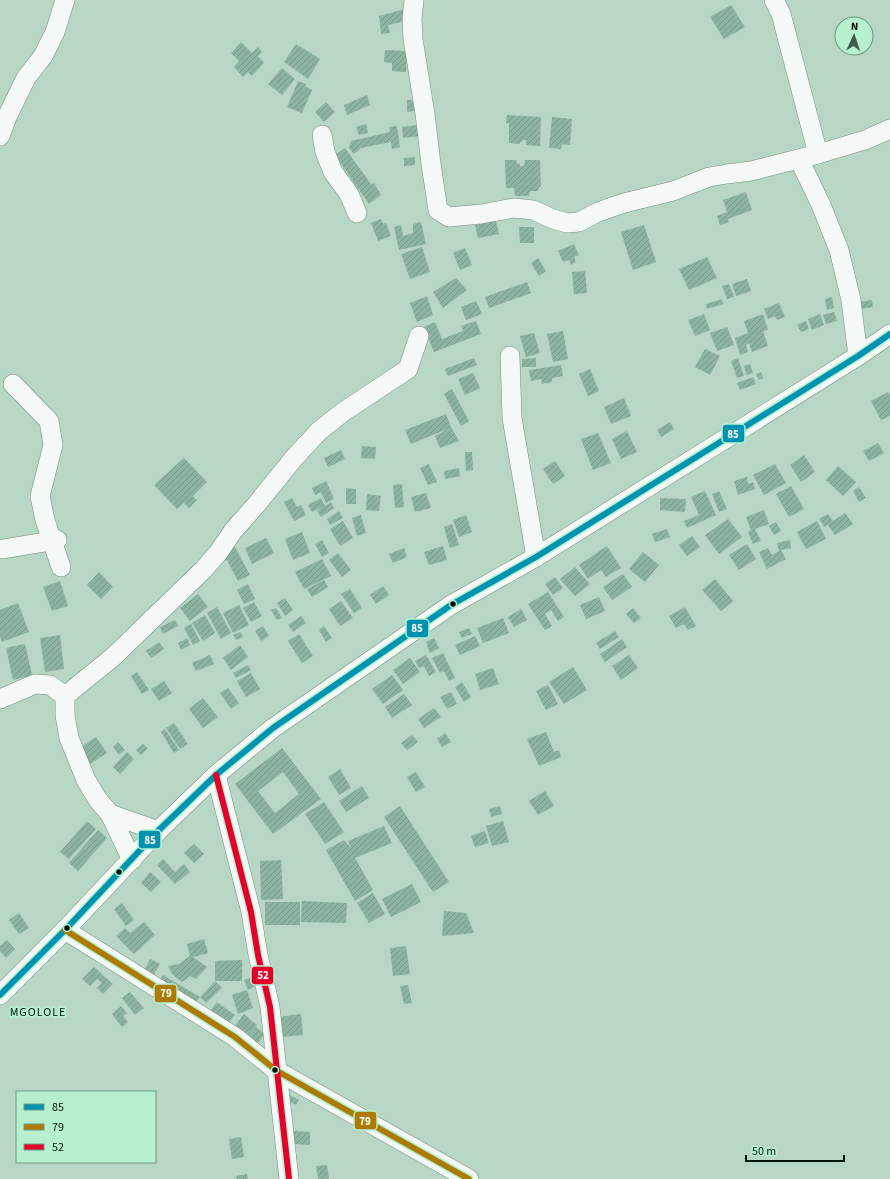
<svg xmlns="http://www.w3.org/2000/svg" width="890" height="1179" viewBox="0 0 890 1179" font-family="'Source Sans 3',sans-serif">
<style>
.building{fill:url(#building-hatch);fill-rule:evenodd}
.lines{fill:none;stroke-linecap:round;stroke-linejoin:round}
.minor-casing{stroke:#778e81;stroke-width:20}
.minor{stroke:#f4f9f6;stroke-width:19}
.bus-1-casing{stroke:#b6f0d0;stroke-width:9}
.bus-2-casing{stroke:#b6f0d0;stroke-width:9}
.bus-3-casing{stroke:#b6f0d0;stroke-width:9}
.bus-1{stroke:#0093b1;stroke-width:6}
.bus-2{stroke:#ad7a03;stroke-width:6}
.bus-3{stroke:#e4002b;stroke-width:6}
.bus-dot{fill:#01140a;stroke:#b6f0d0;stroke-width:1.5}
.labels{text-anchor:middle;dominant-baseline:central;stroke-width:4;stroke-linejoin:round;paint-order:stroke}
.quarter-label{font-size:12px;letter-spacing:1px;fill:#01140a;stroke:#b6f0d0}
.line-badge{stroke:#b6f0d0;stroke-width:1.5}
.badge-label{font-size:11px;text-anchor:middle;font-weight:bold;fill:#fff}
</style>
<defs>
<pattern id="building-hatch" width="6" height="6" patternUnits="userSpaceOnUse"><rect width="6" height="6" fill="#8db4a1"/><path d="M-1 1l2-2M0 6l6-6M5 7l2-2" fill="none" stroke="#789a89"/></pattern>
</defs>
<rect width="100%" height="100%" fill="#b7d6c4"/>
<!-- building -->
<g class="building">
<polygon points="731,5 745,27 724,39 710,17"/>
<polygon points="405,9 406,21 388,25 390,33 381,34 379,16"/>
<polygon points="241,42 252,53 258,47 262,52 258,56 264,63 252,76 248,72 243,77 234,67 239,61 231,53"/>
<polygon points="296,44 320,59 308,79 284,62"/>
<polygon points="385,50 407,51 406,72 392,71 392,63 384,62"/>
<polygon points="282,68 295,79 282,95 268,84"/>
<polygon points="298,81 306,84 305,86 312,90 302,113 287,107"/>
<polygon points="367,95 370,105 347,115 344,105"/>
<polygon points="407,100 414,100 414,111 407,112"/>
<polygon points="326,102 335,112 324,122 315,112"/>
<polygon points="507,115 541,117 540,146 526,145 526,140 523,140 522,142 520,142 520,144 509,143 509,123 506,123"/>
<polygon points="552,117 572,119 570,145 562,144 561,149 549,148"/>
<polygon points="366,124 368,133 359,135 356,127"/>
<polygon points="419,125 420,136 403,138 402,127"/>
<polygon points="397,126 400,147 392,149 391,142 361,148 354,154 349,148 351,141 390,132 389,127"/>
<polygon points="345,148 371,184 374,183 381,195 369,204 335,155"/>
<polygon points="415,157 415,165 404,166 404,158"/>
<polygon points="505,160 516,160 517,164 519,163 520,166 524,166 525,160 540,160 541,187 539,187 538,191 530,191 529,196 515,196 514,188 506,188"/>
<polygon points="746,192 752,210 728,219 729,222 720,225 717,216 727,212 723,200"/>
<polygon points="381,219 383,224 386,223 391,236 378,241 371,223"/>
<polygon points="496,221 499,234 478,238 475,225"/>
<polygon points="421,222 426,244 399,250 394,227 401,225 403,236 413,233 413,224"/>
<polygon points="644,225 656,262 633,270 621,232"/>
<polygon points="519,227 534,227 534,243 520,243"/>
<polygon points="574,244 579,255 574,257 576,262 571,265 569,260 563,262 558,251"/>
<polygon points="422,247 430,272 410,279 401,254"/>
<polygon points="465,248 472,265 460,270 453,253"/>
<polygon points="707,257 717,278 689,290 679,269"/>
<polygon points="538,258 546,271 539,276 531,263"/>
<polygon points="585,271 587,293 574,294 572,272"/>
<polygon points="456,278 467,290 443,308 433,292"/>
<polygon points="747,279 751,291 736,296 732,284"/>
<polygon points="527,282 531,293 489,308 485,297"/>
<polygon points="729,284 734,297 727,299 722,286"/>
<polygon points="427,296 433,315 417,322 410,303"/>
<polygon points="832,297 834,308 827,310 825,299"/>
<polygon points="722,299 723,304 707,309 706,304"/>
<polygon points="872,300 873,307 861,309 859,302"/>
<polygon points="476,301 482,314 466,320 461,307"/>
<polygon points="779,303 785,317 777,320 775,316 768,319 764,309"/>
<polygon points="834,312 837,321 826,324 823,315"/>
<polygon points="704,314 710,330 695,336 688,320"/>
<polygon points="763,314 768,330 763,331 768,346 752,352 749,343 746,345 748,352 740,355 735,338 748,333 744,321"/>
<polygon points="820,314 824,325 812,330 808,319"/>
<polygon points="476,321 481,334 434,352 424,327 435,322 442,339 463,331 461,326"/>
<polygon points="806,321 809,329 801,332 797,325"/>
<polygon points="727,327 734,345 717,351 710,333"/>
<polygon points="563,331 568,359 553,362 547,334"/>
<polygon points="534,333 540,353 526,357 520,336"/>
<polygon points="705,349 720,356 710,375 695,367"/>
<polygon points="474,358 477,365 448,376 445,369"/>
<polygon points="536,358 536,367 522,367 522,359"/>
<polygon points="738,358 744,376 737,378 731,361"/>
<polygon points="750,364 753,373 746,375 744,366"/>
<polygon points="561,365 563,376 552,378 552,382 542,384 541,379 531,381 529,370"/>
<polygon points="590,369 599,391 588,396 579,374"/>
<polygon points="761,372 763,378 759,380 756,374"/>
<polygon points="473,373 480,388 465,395 458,379"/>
<polygon points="753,377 756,384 740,390 737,383"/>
<polygon points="452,389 469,421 461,426 444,394"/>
<polygon points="888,392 890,396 890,416 881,420 871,401"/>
<polygon points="624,398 631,416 611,424 604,407"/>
<polygon points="446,414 451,427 459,441 440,448 435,436 450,428 411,444 405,430"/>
<polygon points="670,422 674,429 661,437 657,430"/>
<polygon points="627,431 637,452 621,459 612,439"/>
<polygon points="598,433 611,463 593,470 581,439"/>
<polygon points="878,443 884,453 869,461 863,451"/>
<polygon points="362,446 376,447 375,459 361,458"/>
<polygon points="341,450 345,459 328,467 324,458"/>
<polygon points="465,452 472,452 473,470 466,471"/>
<polygon points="804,455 815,472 801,482 790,465"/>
<polygon points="184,458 207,482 193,496 197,500 189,508 184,503 177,509 154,485"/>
<polygon points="555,461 565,476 553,484 543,469"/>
<polygon points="429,464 437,482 428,485 420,468"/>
<polygon points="775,464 786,483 764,495 753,475"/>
<polygon points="838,466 856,482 843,496 826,480"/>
<polygon points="459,468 460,476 445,479 444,471"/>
<polygon points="747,477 748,484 753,482 755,489 738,495 734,481"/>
<polygon points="326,481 334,499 326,503 321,492 315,495 312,488"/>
<polygon points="402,484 404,507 395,508 393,485"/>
<polygon points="791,486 804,509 789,517 776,494"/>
<polygon points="859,487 866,498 859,502 853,491"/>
<polygon points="346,488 356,489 356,504 346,504"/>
<polygon points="705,491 716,515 687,528 684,521 699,515 691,497"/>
<polygon points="719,491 727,509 719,512 712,494"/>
<polygon points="426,493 431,508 415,512 411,497"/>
<polygon points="367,494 381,496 379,511 366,510"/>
<polygon points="292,498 297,507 301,505 306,515 294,521 284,502"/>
<polygon points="321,498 325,506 331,502 334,508 321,517 317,511 324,506 312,512 308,505"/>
<polygon points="660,498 686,499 685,512 660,510"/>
<polygon points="764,510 769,524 755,529 761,541 753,544 748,532 751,530 746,517"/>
<polygon points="339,511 343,518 330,525 327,519"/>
<polygon points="845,513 853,524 835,535 828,525 824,527 819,519 828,514 833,521"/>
<polygon points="361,515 366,533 357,536 352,518"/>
<polygon points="466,515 472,532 459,537 453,520"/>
<polygon points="728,519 742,537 719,554 705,535"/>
<polygon points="343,521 353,538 340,546 330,529"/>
<polygon points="817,521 826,539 806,549 797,532"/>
<polygon points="776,522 781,531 774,535 769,526"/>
<polygon points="452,524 459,545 450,548 444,527"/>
<polygon points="667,529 670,537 655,542 652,534"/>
<polygon points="302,532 310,553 293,560 285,539"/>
<polygon points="692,536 700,547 687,556 679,545"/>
<polygon points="266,538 274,553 252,564 245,548"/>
<polygon points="322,540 329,553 322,557 315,544"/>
<polygon points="790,540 791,548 781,550 786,559 767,569 759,552 768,548 772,555 779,551 777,543"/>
<polygon points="747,544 756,559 739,570 729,555"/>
<polygon points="443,546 447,560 429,565 424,552"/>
<polygon points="607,546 621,568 606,577 601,570 588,579 579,565"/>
<polygon points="235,547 250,575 238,581 227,560 224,561 220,554"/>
<polygon points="404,548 407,557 393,563 389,554"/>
<polygon points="643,552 659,565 645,582 629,569"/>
<polygon points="338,553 351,570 342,577 329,560"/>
<polygon points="322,559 331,576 304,589 295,572"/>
<polygon points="575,567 590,584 575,596 560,579"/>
<polygon points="99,572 113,587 101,599 87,585"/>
<polygon points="623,574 632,587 612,600 603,587"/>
<polygon points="555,577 563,588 553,595 545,584"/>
<polygon points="715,579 733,601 721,611 702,590"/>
<polygon points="324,580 328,587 312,597 307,589"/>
<polygon points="60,581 68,606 52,611 43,587"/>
<polygon points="248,584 255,599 244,604 237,590"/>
<polygon points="383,586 389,595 376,604 370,595"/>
<polygon points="350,589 362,608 354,613 341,594"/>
<polygon points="548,592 564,617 558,621 551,610 545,614 552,626 545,630 528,604"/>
<polygon points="198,594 208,607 190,621 180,608"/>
<polygon points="599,597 605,611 586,619 580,605"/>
<polygon points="285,598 293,610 285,616 277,603"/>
<polygon points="341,601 353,618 340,626 329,609"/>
<polygon points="254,602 262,616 251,622 243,608"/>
<polygon points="18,603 29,632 2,642 0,637 0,610"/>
<polygon points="239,605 249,625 233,633 223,613"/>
<polygon points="217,607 231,633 221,639 207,613"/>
<polygon points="685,607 696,626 688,630 684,624 676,628 669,616"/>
<polygon points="276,608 282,618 277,620 271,610"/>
<polygon points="633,608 641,618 634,623 626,614"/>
<polygon points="521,609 527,620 514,627 508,617"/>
<polygon points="205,615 215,633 203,641 192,623"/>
<polygon points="301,616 306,623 293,632 288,625"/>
<polygon points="503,618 509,633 483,643 477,628"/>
<polygon points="175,620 178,626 163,634 160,627"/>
<polygon points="191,624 200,641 193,645 184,628"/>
<polygon points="263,626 269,636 261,641 255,631"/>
<polygon points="324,626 332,638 326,642 319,630"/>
<polygon points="469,628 472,634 462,638 459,632"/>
<polygon points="615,631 619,637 600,649 596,643"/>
<polygon points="240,632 243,637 236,640 233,635"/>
<polygon points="299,634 313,656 302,663 288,641"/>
<polygon points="60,635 64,669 45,672 40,638"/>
<polygon points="475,636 480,646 460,655 455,645"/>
<polygon points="187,638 190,645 181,650 178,643"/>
<polygon points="434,638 439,648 430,653 426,642"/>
<polygon points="622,639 627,647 605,662 600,654"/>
<polygon points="159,642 164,649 151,658 146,651"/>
<polygon points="25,644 32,675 13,680 6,648"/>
<polygon points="240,645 248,657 231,670 223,658"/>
<polygon points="443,653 455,678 449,681 444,671 440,673 432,658"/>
<polygon points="210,655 214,664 196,671 192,663"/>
<polygon points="426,655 436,672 429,676 424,666 419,668 415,661"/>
<polygon points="629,655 638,668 621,680 612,666"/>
<polygon points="410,658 420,672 403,684 393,670"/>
<polygon points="248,665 251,670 236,678 233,673"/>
<polygon points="573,667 587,690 564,704 549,682"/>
<polygon points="493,668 499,684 480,690 475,674"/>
<polygon points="137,672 149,690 142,694 131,676"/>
<polygon points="251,673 260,689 246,697 237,681"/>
<polygon points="392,675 403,690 383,704 372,689"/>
<polygon points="164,681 172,693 159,701 151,689"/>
<polygon points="462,682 471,697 464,702 455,687"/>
<polygon points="548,685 558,704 546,710 536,691"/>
<polygon points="228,688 239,703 231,709 220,693"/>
<polygon points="451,692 457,704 447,709 440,697"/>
<polygon points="404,694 412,705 392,718 385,707"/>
<polygon points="203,698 218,717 203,728 189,709"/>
<polygon points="434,708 441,717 424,728 418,719"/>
<polygon points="174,723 188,744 180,749 166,728"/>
<polygon points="165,729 179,750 174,753 161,732"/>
<polygon points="546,732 554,752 559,750 561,757 539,766 527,739"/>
<polygon points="445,733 451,742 442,747 437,739"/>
<polygon points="412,735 418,742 407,750 401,743"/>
<polygon points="96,737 107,753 90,764 79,748"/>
<polygon points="118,742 125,750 119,755 113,747"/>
<polygon points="143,744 148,748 141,755 136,750"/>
<path d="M 282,748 L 321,799 L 273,834 L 235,784 ZM 283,772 L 299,794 L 275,813 L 258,791 Z"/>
<polygon points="127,752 134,759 120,774 113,767"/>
<polygon points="340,769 351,788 339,795 328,777"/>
<polygon points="416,772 425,787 416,792 407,777"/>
<polygon points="362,786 369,798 346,812 339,801"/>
<polygon points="545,791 554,806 538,815 529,801"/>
<polygon points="324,802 344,832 325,844 305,814"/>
<polygon points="400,806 449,882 433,892 384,817"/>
<polygon points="500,806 502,814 491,817 489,809"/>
<polygon points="87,821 96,829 69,859 60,852"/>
<polygon points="503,821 509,842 492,846 486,826"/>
<polygon points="384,826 392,843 355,858 373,890 355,901 326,850 344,840 351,848 348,841"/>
<polygon points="98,830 107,838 78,871 69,863"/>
<polygon points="485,831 489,843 475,847 471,836"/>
<polygon points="194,844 204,854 194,863 184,853"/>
<polygon points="163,859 175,872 184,864 190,872 175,884 157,865"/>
<polygon points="281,860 283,899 261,900 260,861"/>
<polygon points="150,872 161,882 151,892 141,883"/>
<polygon points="412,884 421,902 391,917 382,899"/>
<polygon points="373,893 385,914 369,923 357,903"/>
<polygon points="302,901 347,903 346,923 301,922"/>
<rect x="265" y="902" width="35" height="23"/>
<polygon points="122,903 134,920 126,926 114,909"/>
<polygon points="444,911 466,913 474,933 442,936"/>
<polygon points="19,913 29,928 19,934 9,920"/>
<polygon points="144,922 155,935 134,954 116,936 125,928 130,933"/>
<polygon points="204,939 208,953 193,957 207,967 196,979 190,976 182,982 173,975 168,966 179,964 190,956 187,944"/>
<polygon points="7,940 15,949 6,958 0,951 0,946"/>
<polygon points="406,946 410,974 393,976 390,948"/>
<polygon points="150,959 160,964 153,976 144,971"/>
<polygon points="242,960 242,981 215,981 215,961"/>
<polygon points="94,967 113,984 103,994 97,988 102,983 97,979 90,986 82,979"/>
<polygon points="163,975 200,997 192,1006 157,984"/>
<polygon points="255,976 258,985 248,990 244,980"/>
<polygon points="215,981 222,988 206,1003 200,997"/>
<polygon points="408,985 412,1003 404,1004 400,986"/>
<polygon points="247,990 253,1008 238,1014 232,995"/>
<polygon points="130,992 144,1008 135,1015 122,998"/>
<polygon points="217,1002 235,1015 229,1023 211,1010"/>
<polygon points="121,1006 127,1013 123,1016 128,1022 122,1027 112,1014"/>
<polygon points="244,1014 257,1025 249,1036 235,1026"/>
<polygon points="301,1014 303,1035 281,1037 278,1017"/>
<polygon points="256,1027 265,1034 257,1044 249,1037"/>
<polygon points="286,1093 299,1100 296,1105 283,1097"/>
<polygon points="294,1131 310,1132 310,1145 294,1144"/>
<polygon points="241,1137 244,1157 232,1159 229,1139"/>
<polygon points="327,1165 329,1179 318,1179 316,1166"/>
<polygon points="247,1174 248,1179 236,1179 236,1176"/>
</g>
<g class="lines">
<defs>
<g id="minor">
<polyline points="414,0 412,19 413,39 425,114 431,164 438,210 449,217 481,214 514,208 533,210 553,219 567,223 579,222 598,212 624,203 673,191 709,177 727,174 751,171 818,154 865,140 890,129"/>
<polyline points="774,0 781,14 818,154"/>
<polyline points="322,135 325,152 333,172 349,194 357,213"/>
<polyline points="0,136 7,117 26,78 43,56 55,32 65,0"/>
<polyline points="799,159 821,205 839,250 851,300 858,356"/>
<polyline points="510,356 512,418 536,557"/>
<polyline points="13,384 49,421 53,445 40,496 45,520 61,567"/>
<polyline points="3,549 57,540"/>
<polyline points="65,696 113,657 203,570 218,553 233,531 256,505 294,458 319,431 343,412 408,369 419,336"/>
<polyline points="65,696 65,715 69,738 86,780 98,800 110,814 158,831"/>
<polyline points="0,699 35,684 50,685 65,696"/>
<polyline points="216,775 251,912 258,955 270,1007 289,1179"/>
<polyline points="110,814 132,860"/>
<polyline points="65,930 235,1037 277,1071 469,1179"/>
<polyline points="0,995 65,930 158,831 216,775 273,728 451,605 536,557 858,356 890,334"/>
</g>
</defs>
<!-- minor casing -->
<use href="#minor" class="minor-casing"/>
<!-- minor -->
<use href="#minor" class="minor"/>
<defs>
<polyline id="bus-1" points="0,995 65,930 158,831 216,775 273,728 451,605 536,557 858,356 890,334"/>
<polyline id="bus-2" points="65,930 235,1037 277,1071 469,1179"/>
<polyline id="bus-3" points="216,775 251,912 258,955 270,1007 289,1179"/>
</defs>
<!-- bus-1 casing -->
<use href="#bus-1" class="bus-1-casing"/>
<!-- bus-2 casing -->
<use href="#bus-2" class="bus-2-casing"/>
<!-- bus-3 casing -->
<use href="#bus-3" class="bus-3-casing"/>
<!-- bus-1 -->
<use href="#bus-1" class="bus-1"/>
<!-- bus-2 -->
<use href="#bus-2" class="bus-2"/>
<!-- bus-3 -->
<use href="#bus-3" class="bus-3"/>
</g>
<!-- markers -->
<g class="bus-dot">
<circle cx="453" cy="604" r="3.5"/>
<circle cx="119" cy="872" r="3.5"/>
<circle cx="67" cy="928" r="3.5"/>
<circle cx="275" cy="1070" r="3.5"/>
</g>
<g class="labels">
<!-- quarter labels -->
<g class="quarter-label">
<text x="38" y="1012">MGOLOLE</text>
</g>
</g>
<g class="line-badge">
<rect x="722" y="424" width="23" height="19" rx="4" fill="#0093b1"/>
<rect x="406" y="619" width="23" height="19" rx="4" fill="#0093b1"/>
<rect x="138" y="830" width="23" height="19" rx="4" fill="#0093b1"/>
<rect x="251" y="966" width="23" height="19" rx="4" fill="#e4002b"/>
<rect x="154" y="984" width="23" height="19" rx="4" fill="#ad7a03"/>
<rect x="354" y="1111" width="23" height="19" rx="4" fill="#ad7a03"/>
</g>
<g class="badge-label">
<text x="733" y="438">85</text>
<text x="417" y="632">85</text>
<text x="150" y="844">85</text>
<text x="263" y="979">52</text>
<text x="166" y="997">79</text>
<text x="365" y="1125">79</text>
</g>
<!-- legend -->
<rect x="16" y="1091" width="140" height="72" fill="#b6f0d0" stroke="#6e9881"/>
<rect x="24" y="1104" width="20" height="6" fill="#0093b1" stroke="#6e9881"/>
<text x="52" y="1111" font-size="12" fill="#01140a">85</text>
<rect x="24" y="1124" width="20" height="6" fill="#ad7a03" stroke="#6e9881"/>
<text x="52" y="1131" font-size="12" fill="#01140a">79</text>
<rect x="24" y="1144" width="20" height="6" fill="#e4002b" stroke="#6e9881"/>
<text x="52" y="1151" font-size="12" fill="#01140a">52</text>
<!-- north arrow -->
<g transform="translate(854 36) rotate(3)"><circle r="19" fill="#b6f0d0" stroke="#6e9881"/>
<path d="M0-3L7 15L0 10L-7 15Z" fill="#41584b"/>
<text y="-6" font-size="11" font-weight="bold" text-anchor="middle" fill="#01140a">N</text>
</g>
<!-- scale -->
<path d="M746 1155v6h98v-6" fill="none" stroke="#01140a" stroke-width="2"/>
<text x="752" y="1155" font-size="12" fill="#01140a" stroke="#b6f0d0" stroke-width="3" paint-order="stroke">50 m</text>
</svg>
